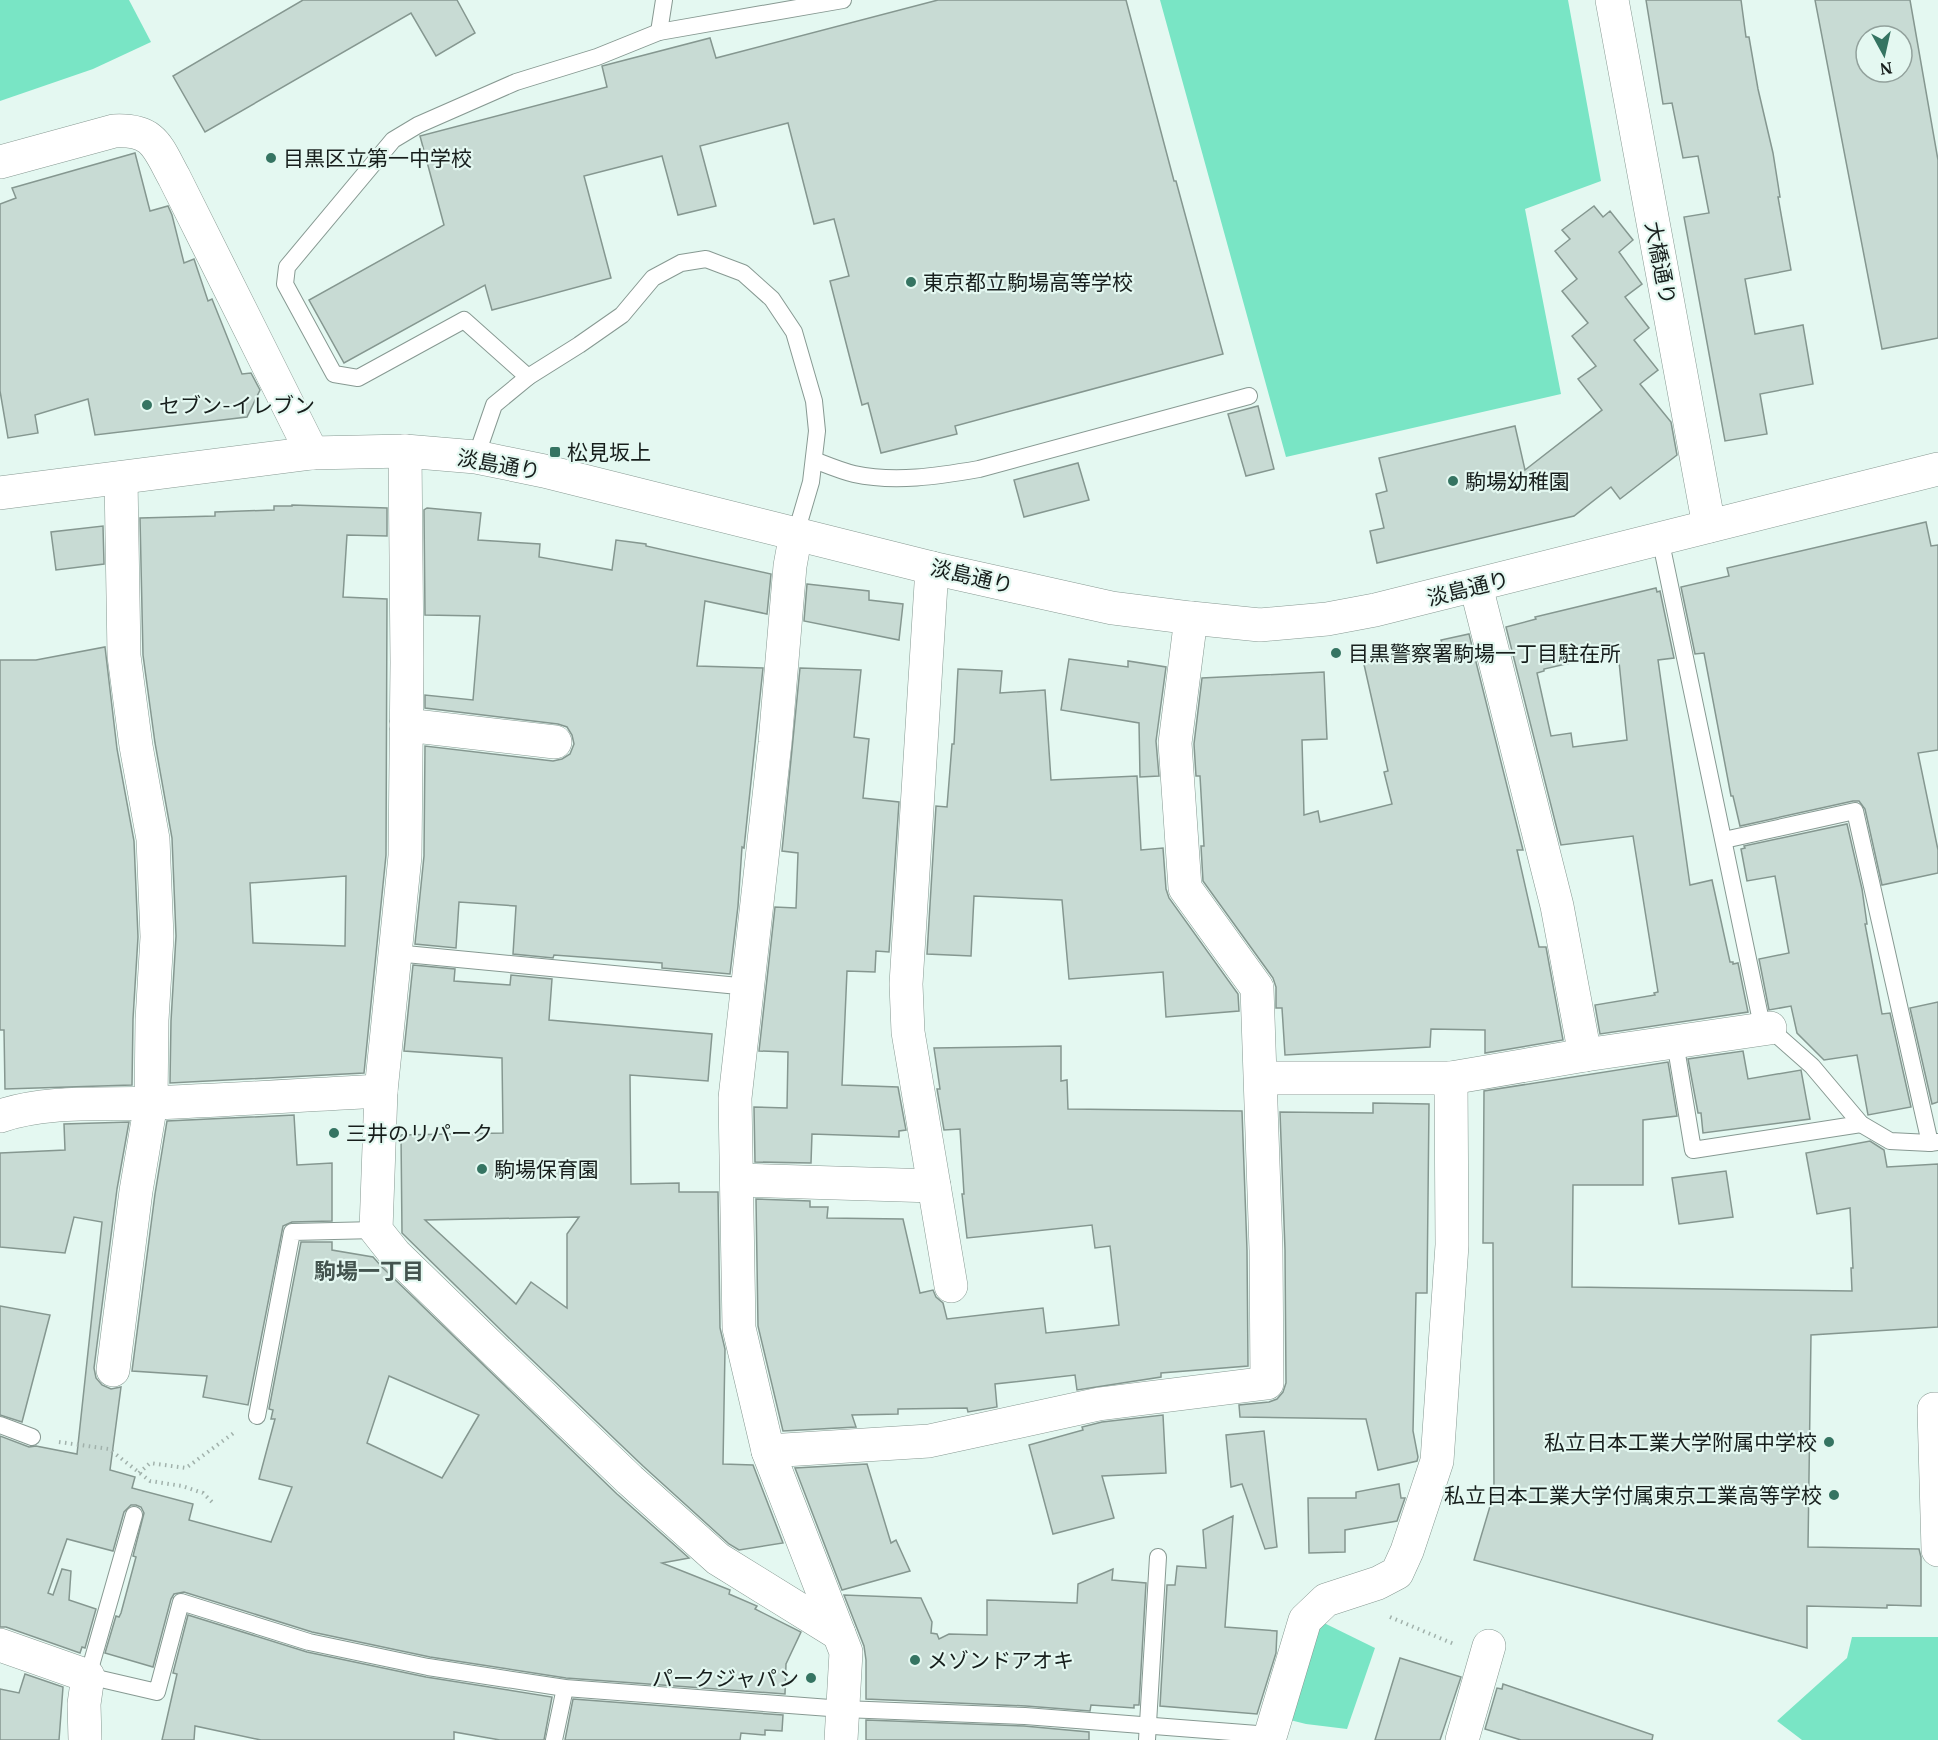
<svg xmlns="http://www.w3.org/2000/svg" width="1938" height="1740" viewBox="0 0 1938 1740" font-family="'PT Serif','Noto Sans JP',serif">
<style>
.green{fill:#79e5c5}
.building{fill:#c8dbd4;stroke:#859790;stroke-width:1.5;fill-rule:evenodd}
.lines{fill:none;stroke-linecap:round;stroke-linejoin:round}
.service-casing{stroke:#879992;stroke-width:18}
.minor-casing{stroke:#879992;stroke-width:34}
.tertiary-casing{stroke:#879992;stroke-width:34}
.secondary-casing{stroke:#879992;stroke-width:34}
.path{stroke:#a1b1ab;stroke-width:4;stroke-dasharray:1.5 4.5;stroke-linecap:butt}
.service{stroke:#fff;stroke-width:16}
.minor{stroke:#fff;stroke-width:33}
.tertiary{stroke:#fff;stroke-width:33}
.secondary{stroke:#fff;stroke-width:33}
.poi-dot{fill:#357462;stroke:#e4f8f1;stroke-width:2}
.labels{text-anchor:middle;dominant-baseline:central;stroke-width:4.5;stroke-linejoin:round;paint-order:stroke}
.poi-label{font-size:21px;fill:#171e1c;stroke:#e4f8f1;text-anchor:start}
.street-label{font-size:21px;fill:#171e1c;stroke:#e4f8f1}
.neighbourhood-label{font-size:22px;font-weight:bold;fill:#44544f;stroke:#e4f8f1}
</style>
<rect width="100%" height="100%" fill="#e4f8f1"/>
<!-- green -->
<g class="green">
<polygon points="0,0 129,0 151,42 93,69 0,101"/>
<polygon points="1160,0 1568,0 1601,181 1525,209 1561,394 1286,457"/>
<polygon points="1322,1622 1375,1648 1347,1729 1306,1724 1290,1720 1316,1634"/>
<polygon points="1852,1637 1938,1637 1938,1740 1802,1740 1777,1721 1847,1658"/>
</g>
<!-- building -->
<g class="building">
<polygon points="303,0 457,0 475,33 436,56 411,13 205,132 173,76"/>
<polygon points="938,0 1126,0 1174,181 1176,181 1223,354 955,426 957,434 881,453 868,403 862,405 830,281 849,276 834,219 814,224 788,123 700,146 716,206 678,215 662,156 584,176 611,278 492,310 485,285 344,363 309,300 444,225 420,136 607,87 602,66 606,65 710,38 716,58"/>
<polygon points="1646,0 1741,0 1746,37 1749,37 1758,89 1773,153 1780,197 1778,197 1791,270 1745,279 1755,334 1803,325 1813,384 1760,394 1767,434 1725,441 1684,217 1709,213 1698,156 1683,158 1672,103 1663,104"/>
<path d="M 1815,0 L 1910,0 L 1938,160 L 1938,338 L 1882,349 ZM 1866,36 L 1902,36 L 1902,72 L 1866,72 Z"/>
<polygon points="135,153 150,211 168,206 172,215 184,263 194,259 208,301 212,299 242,374 251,373 260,390 247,417 95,435 88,399 35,415 38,433 8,438 0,391 0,204 16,198 12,188"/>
<polygon points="1594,206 1603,217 1610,211 1633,240 1619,252 1642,284 1625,297 1649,328 1634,340 1658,370 1640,384 1671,422 1677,455 1620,499 1611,487 1574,516 1377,563 1370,531 1384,528 1376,494 1387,491 1379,458 1515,426 1525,470 1602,410 1578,379 1596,366 1572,336 1588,323 1562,291 1577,279 1555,251 1570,239 1562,230"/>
<polygon points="1258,406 1274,469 1246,476 1228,414"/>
<polygon points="1078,463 1089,500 1024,517 1014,480"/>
<path d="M 292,505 L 387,508 L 387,536 L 347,535 L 343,597 L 387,599 L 386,855 L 364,1073 L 170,1083 L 171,1021 L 176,936 L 172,838 L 155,743 L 143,655 L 140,518 L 215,516 L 215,512 L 274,510 L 274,506 L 292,506 ZM 346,876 L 345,946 L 253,943 L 250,883 Z"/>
<polygon points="427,508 481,513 478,540 540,544 539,557 612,570 616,540 646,544 646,546 771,574 767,614 705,601 697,666 763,668 744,848 742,847 738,906 730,974 662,968 662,963 554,955 553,958 513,954 516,906 459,902 456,948 415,944 424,856 425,746 553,761 562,759 570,754 574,744 572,735 567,727 558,724 425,708 425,695 473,700 480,616 425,615 424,510"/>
<polygon points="1926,522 1931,546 1938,545 1938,750 1918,753 1938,850 1938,873 1882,885 1865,809 1859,801 1853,801 1740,826 1733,796 1731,796 1704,653 1695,654 1681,587 1729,576 1727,568"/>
<polygon points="103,526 104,564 56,570 51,532"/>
<polygon points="807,584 869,591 869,600 903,604 899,640 804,621"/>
<path d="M 1656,588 L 1657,592 L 1660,591 L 1674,658 L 1658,660 L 1690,885 L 1712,880 L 1730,962 L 1733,962 L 1733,964 L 1738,963 L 1748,1012 L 1600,1034 L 1595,1005 L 1655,995 L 1654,993 L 1658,992 L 1633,836 L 1561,845 L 1506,627 L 1536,619 L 1535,617 ZM 1618,652 L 1627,740 L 1573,747 L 1571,733 L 1551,736 L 1537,673 L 1544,671 L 1544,669 Z"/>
<polygon points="1469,634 1523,850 1517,850 1539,947 1546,947 1563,1040 1485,1053 1485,1030 1431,1029 1430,1047 1285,1055 1282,1008 1276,1008 1276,987 1273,978 1203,881 1201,846 1204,846 1200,776 1196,776 1194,744 1202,678 1324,672 1327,739 1302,740 1304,815 1318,811 1320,822 1392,804 1384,772 1388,771 1363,660 1442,643 1441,640"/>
<polygon points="105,647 117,749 134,841 138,937 133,1019 132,1085 5,1089 4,1030 0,1030 0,660 36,660"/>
<polygon points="1069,659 1128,667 1128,661 1166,667 1156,741 1159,776 1140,777 1139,723 1061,710"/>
<polygon points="800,668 861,670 854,737 869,739 863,798 899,802 889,952 876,951 875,972 847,971 842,1085 898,1087 906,1130 899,1131 899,1137 812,1134 811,1163 755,1162 754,1107 787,1108 788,1052 759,1051 775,907 796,908 798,853 782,851"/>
<polygon points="958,669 1002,671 1000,693 1045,690 1051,780 1137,776 1141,850 1163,848 1166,889 1169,898 1238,994 1239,1011 1166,1017 1163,972 1069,979 1062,900 974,896 971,956 927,954 936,806 947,807 952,744 954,744"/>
<polygon points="1847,824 1862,889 1867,924 1865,924 1882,1014 1890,1013 1911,1107 1868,1115 1857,1055 1824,1060 1797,1033 1791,1006 1769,1010 1759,959 1789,953 1775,876 1747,881 1741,849 1745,848 1744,846"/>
<path d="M 413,965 L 455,969 L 454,981 L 510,985 L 511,975 L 552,979 L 549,1020 L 712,1034 L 708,1081 L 630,1075 L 631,1184 L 679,1183 L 679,1192 L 718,1192 L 720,1328 L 725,1349 L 723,1464 L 753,1465 L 783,1543 L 739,1550 L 729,1544 L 643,1466 L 508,1337 L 402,1233 L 401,1135 L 503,1133 L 502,1058 L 404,1051 ZM 579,1217 L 567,1234 L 567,1308 L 531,1282 L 516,1304 L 425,1220 Z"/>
<polygon points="1938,1002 1938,1102 1932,1104 1910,1008"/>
<polygon points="1061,1046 1061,1081 1067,1080 1068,1109 1242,1111 1247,1250 1248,1366 1161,1373 1161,1377 1077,1390 1075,1375 995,1384 997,1407 968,1412 967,1408 898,1409 898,1414 852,1415 856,1427 783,1431 758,1326 756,1199 810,1201 810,1207 828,1207 827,1218 903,1219 920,1293 933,1290 936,1297 943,1303 947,1319 1043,1308 1046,1333 1119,1325 1110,1246 1095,1248 1092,1225 967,1238 962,1194 964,1194 960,1129 944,1130 937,1089 940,1089 934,1048"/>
<polygon points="1743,1051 1748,1079 1801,1070 1810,1119 1703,1133 1701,1113 1698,1113 1688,1059"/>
<polygon points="1668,1062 1677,1116 1643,1120 1643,1185 1573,1185 1572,1287 1852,1291 1851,1268 1853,1268 1850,1208 1817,1214 1806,1153 1870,1141 1884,1150 1887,1167 1938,1164 1938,1327 1811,1335 1808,1547 1919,1549 1921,1557 1921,1606 1887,1605 1887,1608 1807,1606 1807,1648 1474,1560 1494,1493 1493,1243 1483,1243 1484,1091"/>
<polygon points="1373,1103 1429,1104 1427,1293 1416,1293 1413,1431 1418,1457 1417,1461 1378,1470 1366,1419 1240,1417 1239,1405 1269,1402 1277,1399 1283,1392 1286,1383 1285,1250 1280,1112 1373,1113"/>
<polygon points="294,1115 297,1165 332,1163 332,1221 292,1222 283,1226 248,1405 203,1397 207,1376 132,1371 155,1194 167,1121"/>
<path d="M 129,1122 L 117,1189 L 94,1368 L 96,1378 L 102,1385 L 111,1389 L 121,1387 L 110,1470 L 135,1477 L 132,1488 L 193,1504 L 189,1520 L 271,1542 L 292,1487 L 259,1479 L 275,1419 L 271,1419 L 273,1410 L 269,1409 L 301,1242 L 332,1242 L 332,1250 L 373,1257 L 382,1267 L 617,1494 L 689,1558 L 662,1563 L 730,1590 L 729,1594 L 757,1606 L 755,1609 L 801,1632 L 786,1664 L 785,1694 L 566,1678 L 430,1657 L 312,1632 L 184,1592 L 174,1594 L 171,1599 L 153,1667 L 105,1653 L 116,1616 L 119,1617 L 121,1613 L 136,1557 L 133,1556 L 144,1513 L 141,1507 L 136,1505 L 131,1505 L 124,1512 L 113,1551 L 67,1539 L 48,1593 L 53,1595 L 62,1569 L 71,1571 L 69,1600 L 96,1609 L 85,1648 L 82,1647 L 80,1653 L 6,1627 L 0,1627 L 0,1436 L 29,1447 L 36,1446 L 77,1454 L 102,1222 L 74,1217 L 65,1253 L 0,1247 L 0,1153 L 65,1150 L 64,1124 ZM 389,1376 L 479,1415 L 442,1478 L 367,1443 Z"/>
<polygon points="1726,1171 1733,1217 1679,1224 1672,1178"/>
<polygon points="0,1306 50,1315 22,1422 0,1415"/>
<polygon points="1163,1415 1166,1473 1102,1476 1114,1518 1053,1534 1029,1445 1083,1430 1082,1427 1102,1422"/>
<polygon points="1264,1431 1277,1547 1265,1549 1242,1484 1231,1487 1226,1435"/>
<polygon points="867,1464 891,1543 896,1540 910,1571 842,1590 795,1468"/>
<polygon points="1399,1484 1401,1498 1405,1498 1397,1521 1345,1530 1345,1552 1309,1553 1308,1498 1356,1498 1356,1492"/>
<polygon points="1233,1516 1225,1627 1277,1631 1276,1653 1257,1714 1160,1706 1167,1585 1175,1585 1177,1566 1206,1568 1203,1530"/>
<polygon points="1113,1569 1112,1580 1146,1583 1139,1705 1134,1705 1134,1708 1091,1705 1090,1711 1026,1706 866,1699 866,1660 864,1646 844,1595 921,1598 932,1622 931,1633 937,1634 939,1639 949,1634 987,1635 987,1600 1077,1603 1078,1584"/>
<polygon points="188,1615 307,1652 426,1677 552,1697 544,1740 500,1740 454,1732 454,1740 261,1740 195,1726 194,1740 162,1740 177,1674 173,1673"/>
<polygon points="1400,1658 1461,1677 1440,1740 1375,1740"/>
<polygon points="25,1674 63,1687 59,1740 0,1740 0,1689 19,1693"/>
<polygon points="1503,1684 1653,1735 1652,1740 1521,1740 1485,1729 1497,1688 1502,1689"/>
<polygon points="573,1699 783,1715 782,1731 765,1730 765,1735 741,1733 740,1740 565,1740"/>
<polygon points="866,1720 1024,1726 1089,1732 1089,1740 866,1740"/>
</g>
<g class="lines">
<defs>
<g id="service">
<polyline points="659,32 664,0"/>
<polyline points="528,377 464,320 358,378 334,374 285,284 287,267 393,140 418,125 516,82 597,57 659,32 843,0"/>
<polyline points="476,457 494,405 528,377 579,345 622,315 653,278 681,263 706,259 743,273 772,299 794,332 814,401 817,431 811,482 796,533"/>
<path d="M 814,460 C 827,465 841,471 854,474 C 895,483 938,476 979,469 L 1249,396"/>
<polyline points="1660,538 1761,1021 1812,1066 1861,1124 1890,1141 1930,1143 1938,1142"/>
<polyline points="1724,840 1855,811 1930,1143"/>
<polyline points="395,953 749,987"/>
<polyline points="1675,1042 1693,1150 1861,1124"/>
<polyline points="257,1416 292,1232 376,1230"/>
<polyline points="0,1425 32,1437"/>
<polyline points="134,1515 88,1676 157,1692 181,1602 309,1642 428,1667 565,1688 843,1709 1025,1716 1270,1735"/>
<polyline points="554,1740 565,1688"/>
<polyline points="1147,1740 1158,1557"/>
</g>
<g id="minor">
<path d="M 0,162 L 114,131 C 154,129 157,146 174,177 L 312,453"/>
<polyline points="405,451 407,662 405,856 381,1091 376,1230 395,1254 495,1351 630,1480 718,1559 839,1634"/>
<polyline points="796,533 790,566 775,743 735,1098 739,1328 768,1451 846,1652 841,1740"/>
<polyline points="932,568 906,984 908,1032 951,1286"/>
<polyline points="1476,586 1557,906 1585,1055"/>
<polyline points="406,725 555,742"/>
<polyline points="1261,1078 1451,1078 1585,1055 1770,1028"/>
<path d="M 0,1116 C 48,1100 101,1105 151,1103 C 227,1100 304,1095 381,1091"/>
<polyline points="738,1180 934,1186"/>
<polyline points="113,1370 136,1191 151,1103 152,1020 157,937 153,839 136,746 124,656 121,478"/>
<polyline points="1938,1409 1934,1409 1938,1550"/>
<polyline points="768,1451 929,1441 1099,1404 1267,1383 1266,1250 1257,988 1185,888 1175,743 1191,618"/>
<polyline points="0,1645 88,1676 84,1704 85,1740"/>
<polyline points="1269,1740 1305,1620 1326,1600 1378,1583 1397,1573 1407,1551 1437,1461 1452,1245 1451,1078"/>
<polyline points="1462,1740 1489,1646"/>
</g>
<polyline id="tertiary" points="1612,0 1709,526"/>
<polyline id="secondary" points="0,493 312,453 405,451 476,457 544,471 932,568 1112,608 1191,618 1260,625 1327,619 1375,610 1938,469"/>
</defs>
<!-- service casing -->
<use href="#service" class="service-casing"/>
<!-- minor casing -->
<use href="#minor" class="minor-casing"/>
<!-- tertiary casing -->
<use href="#tertiary" class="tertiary-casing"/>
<!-- secondary casing -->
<use href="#secondary" class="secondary-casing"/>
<!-- path -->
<g class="path">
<polyline points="59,1442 109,1449 150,1481 182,1486 203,1493 214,1504"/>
<polyline points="139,1473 150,1463 186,1468 235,1432"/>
<polyline points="1390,1617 1454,1644"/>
</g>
<!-- service -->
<use href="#service" class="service"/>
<!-- minor -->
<use href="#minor" class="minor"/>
<!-- tertiary -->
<use href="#tertiary" class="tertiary"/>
<!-- secondary -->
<use href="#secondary" class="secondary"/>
</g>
<!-- markers -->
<g class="poi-dot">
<circle cx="271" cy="158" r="6"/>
<circle cx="911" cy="282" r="6"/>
<circle cx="147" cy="405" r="6"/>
<rect x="549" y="446" width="12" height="12" rx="3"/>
<circle cx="1453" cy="481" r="6"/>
<circle cx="1336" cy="653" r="6"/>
<circle cx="334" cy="1133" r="6"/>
<circle cx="482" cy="1169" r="6"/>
<circle cx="1829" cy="1442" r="6"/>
<circle cx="1834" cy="1495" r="6"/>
<circle cx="915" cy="1660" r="6"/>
<circle cx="811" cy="1678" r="6"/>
</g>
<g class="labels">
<!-- poi labels -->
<g class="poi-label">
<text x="283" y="158">目黒区立第一中学校</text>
<text x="923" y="282">東京都立駒場高等学校</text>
<text x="159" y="405">セブン-イレブン</text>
<text x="567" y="452">松見坂上</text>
<text x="1465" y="481">駒場幼稚園</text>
<text x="1348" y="653">目黒警察署駒場一丁目駐在所</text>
<text x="346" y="1133">三井のリパーク</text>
<text x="494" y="1169">駒場保育園</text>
<text x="1817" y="1442" text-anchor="end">私立日本工業大学附属中学校</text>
<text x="1822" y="1495" text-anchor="end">私立日本工業大学付属東京工業高等学校</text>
<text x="927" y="1660">メゾンドアオキ</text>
<text x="799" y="1678" text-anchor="end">パークジャパン</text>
</g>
<!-- street labels -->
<g class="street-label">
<text transform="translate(1661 263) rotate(79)">大橋通り</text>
<text transform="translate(499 464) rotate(10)">淡島通り</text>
<text transform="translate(972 576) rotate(13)">淡島通り</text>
<text transform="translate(1468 588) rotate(-14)">淡島通り</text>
</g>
<!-- neighbourhood labels -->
<g class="neighbourhood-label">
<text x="369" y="1270">駒場一丁目</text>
</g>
</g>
<!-- north arrow -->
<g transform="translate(1884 54) rotate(172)"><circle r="28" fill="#e4f8f1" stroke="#92a19c" stroke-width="1.5"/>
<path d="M0-4.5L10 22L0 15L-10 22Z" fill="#357462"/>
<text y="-9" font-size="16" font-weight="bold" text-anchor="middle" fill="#171e1c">N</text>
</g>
</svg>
